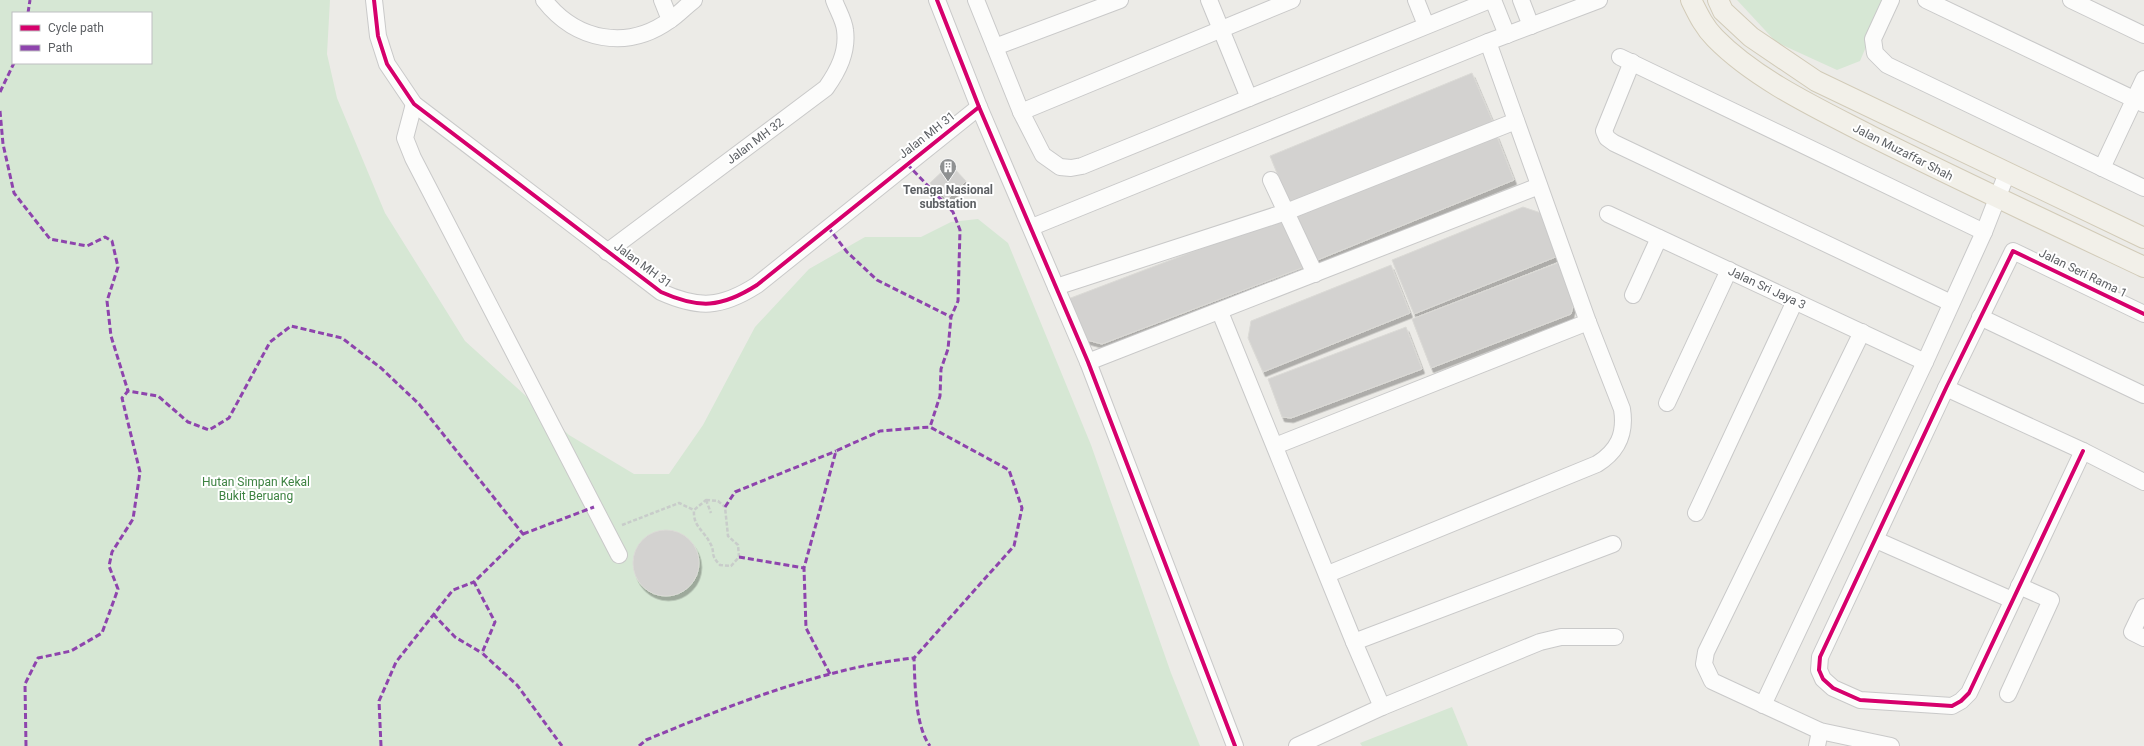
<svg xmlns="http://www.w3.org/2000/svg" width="2144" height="746" viewBox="0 0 2144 746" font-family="Roboto,sans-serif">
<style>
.green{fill:#d6e7d4;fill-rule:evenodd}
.building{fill:#d3d2d0;stroke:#dbdad6;filter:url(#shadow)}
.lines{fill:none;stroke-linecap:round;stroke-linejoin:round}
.minor-casing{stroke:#c9c9c9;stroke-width:18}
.major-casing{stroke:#d2cbb8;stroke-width:22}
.path{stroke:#c8ccca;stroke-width:2.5;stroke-dasharray:4 2;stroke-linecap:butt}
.minor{stroke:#fcfcfb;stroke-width:16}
.major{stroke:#f2f0e9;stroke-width:20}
.quiet{stroke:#8e44ad;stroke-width:3;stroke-dasharray:6 3;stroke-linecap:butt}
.cycleway-casing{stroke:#fff;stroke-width:6}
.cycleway{stroke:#d6006c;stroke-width:4}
.labels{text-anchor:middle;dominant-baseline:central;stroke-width:4;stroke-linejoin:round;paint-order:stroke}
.street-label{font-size:12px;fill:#5d6064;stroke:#fff}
.poi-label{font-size:12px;font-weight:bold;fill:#5d6064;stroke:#fff}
.park-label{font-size:12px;fill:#3e8342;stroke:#fff}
</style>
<defs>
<filter id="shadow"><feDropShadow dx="2.5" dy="4.5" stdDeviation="0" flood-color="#0004"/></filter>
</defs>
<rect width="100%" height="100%" fill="#ecebe7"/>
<!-- green -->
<g class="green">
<path d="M 0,0 L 330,0 L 327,54 L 337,98 L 385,213 L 465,341 L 569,435 L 634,474 L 669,474 L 703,425 L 755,327 L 809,269 L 865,237 L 921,237 L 951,222 L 978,219 L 1008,243 L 1091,445 L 1171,673 L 1200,746 L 0,746 ZM 13,13 L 151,13 L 151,63 L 13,63 Z"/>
<polygon points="1737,0 1886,0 1860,61 1837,70 1776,42"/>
<polygon points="1452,707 1468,746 1362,746 1360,743"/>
</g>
<!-- building -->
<g class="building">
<polygon points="1472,73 1495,127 1292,209 1270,156"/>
<polygon points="1496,134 1514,180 1315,261 1296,215"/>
<polygon points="950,164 966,181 947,200 930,183"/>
<polygon points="1523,207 1541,213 1558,256 1414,314 1392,260"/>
<polygon points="1284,217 1304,267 1102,344 1083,339 1068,299"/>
<polygon points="1560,262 1575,299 1571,314 1431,368 1412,319"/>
<polygon points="1391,265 1410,313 1263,372 1248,338 1251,321"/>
<polygon points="1406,327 1422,369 1291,418 1282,417 1268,379"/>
<circle cx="666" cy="563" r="33"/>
</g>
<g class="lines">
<defs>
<g id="minor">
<path d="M 374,0 L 378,36 L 387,64 L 414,104 L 661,292 C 699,309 721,308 757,285 L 979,107"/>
<path d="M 544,0 C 576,41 627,51 670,20 C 679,14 686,6 694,0"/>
<polyline points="662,0 670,20"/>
<polyline points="937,0 979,107 1088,362 1235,746"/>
<polyline points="976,0 1021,112 1043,155 1060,167 1071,168 1082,166 1490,0"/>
<polyline points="1209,0 1249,98"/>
<polyline points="1416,0 1426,25"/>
<polyline points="1493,0 1507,35"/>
<polyline points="1521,0 1531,26"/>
<polyline points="1891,0 1873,39 1875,53 1887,65 2144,188"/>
<polyline points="1926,0 2144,104"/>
<polyline points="2071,0 2144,35"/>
<polyline points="995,47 1120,0"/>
<polyline points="1620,57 1984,232"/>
<polyline points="1632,62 1604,131 1607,138 1614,143 1951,303"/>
<polyline points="414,104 405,138 413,158 619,555"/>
<polyline points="1021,112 1292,0"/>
<polyline points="2102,168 2144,79"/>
<polyline points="1271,180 1315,274"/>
<polyline points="1608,214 1925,362"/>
<polyline points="1032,227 1488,42 1599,0"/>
<path d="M 607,252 L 826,88 C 838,71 848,52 845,30 C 844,20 837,9 834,0"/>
<polyline points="1056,287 1286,212 1516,121"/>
<polyline points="1633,295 1659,238"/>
<polyline points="1220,312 1354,642 1382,707"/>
<polyline points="1980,317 2144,395"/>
<polyline points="1862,332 1706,652 1704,664 1712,681 1820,731 1891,746"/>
<polyline points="1088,362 1539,186"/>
<polyline points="1946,388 2083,451 2144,482"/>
<polyline points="1667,403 1729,270"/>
<polyline points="1275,446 1588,322"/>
<polyline points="2083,451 1969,693 1961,701 1952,706 1860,700 1833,688 1823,679 1819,670 1820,657 1946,388 2013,251 2144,314"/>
<polyline points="1696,513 1795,301"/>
<polyline points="1876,540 2012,600"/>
<path d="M 1328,574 L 1597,464 C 1618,451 1626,434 1622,409 L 1588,322 L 1488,42"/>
<polyline points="2144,607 2132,632 2144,638"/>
<polyline points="1354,642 1613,544"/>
<polyline points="2008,694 2051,600 2019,586"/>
<polyline points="1763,705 1925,362 1984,232 2007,173"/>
<polyline points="1297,746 1382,707 1540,642 1561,637 1615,637"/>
<polyline points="1817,746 1820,731"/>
</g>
<g id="major">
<path d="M 1691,0 C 1698,14 1704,27 1715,38 C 1756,80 1819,109 1871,136 C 1961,181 2053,224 2144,267"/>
<polyline points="1718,0 1723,11 1751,37 1816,81 2144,238"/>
</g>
</defs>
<!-- minor casing -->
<use href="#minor" class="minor-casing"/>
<!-- major casing -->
<use href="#major" class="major-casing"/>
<!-- path -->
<g class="path">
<path d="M 706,500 L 718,501 L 725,507 L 728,536 L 738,545 L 739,557 L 731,566 L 720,565 C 709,554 716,553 710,543 C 703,529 693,527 694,510 Z"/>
<polyline points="706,500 711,513"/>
<polyline points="622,525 679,503 694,510"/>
</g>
<!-- minor -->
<use href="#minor" class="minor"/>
<!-- major -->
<use href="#major" class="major"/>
<!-- quiet -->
<g class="quiet">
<polyline points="28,13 30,0"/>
<polyline points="0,92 14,63"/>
<polyline points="0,111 3,144 14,193 50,239 87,246 105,237 112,241 118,267 107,301 111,336 128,391"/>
<polyline points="907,164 953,212 960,230 958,301 951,317 948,349 941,369 940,396 930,427"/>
<polyline points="828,227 847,252 877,280 951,317"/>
<polyline points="725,507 735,492 836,451"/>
<polyline points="523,534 594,507"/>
<polyline points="739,557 804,568"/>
<polyline points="433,614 455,637 482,653"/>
<polyline points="830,674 806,628 804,568 836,451 880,431 930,427 1009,470 1022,508 1014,546 914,658"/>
<polyline points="26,746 25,684 38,658 71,651 102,633 118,589 109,566 112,552 133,519 140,472 122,398 128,391 158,396 188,422 209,430 229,418 270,342 291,326 342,338 381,368 419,404 523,534 474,582 495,622 482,653 517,685 562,746"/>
<polyline points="381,746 379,701 396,662 453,590 474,582"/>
<path d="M 639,746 L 646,740 C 728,706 826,667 914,658 C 915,683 915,726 930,746"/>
</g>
<defs>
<g id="cycleway">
<path d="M 374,0 L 378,36 L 387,64 L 414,104 L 661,292 C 699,309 721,308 757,285 L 979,107"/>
<polyline points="937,0 979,107 1088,362 1235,746"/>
<polyline points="2083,451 1969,693 1961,701 1952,706 1860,700 1833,688 1823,679 1819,670 1820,657 1946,388 2013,251 2144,314"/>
</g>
</defs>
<!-- cycleway casing -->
<use href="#cycleway" class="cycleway-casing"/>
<!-- cycleway -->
<use href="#cycleway" class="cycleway"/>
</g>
<!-- icons -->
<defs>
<symbol id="building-pin" viewBox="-11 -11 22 30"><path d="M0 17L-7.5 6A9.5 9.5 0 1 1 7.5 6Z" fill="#8f9192" stroke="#fff"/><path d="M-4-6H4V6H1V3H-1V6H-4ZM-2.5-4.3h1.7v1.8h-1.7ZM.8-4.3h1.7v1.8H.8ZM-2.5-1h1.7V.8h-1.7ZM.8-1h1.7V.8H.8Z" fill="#fff"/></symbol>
</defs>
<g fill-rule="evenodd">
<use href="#building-pin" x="938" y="157" width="20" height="27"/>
</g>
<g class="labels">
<!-- street labels -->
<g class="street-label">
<text transform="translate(927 135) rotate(-38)">Jalan MH 31</text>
<text transform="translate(755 141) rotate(-37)">Jalan MH 32</text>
<text transform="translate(1903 152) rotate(27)">Jalan Muzaffar Shah</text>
<text transform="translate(643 265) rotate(36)">Jalan MH 31</text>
<text transform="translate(2083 273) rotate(26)">Jalan Seri Rama 1</text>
<text transform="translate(1767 288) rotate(25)">Jalan Sri Jaya 3</text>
</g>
<!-- poi labels -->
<g class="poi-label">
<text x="948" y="190">Tenaga Nasional<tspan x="948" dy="14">substation</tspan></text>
</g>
<!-- park labels -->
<g class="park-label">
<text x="256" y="482">Hutan Simpan Kekal<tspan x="256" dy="14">Bukit Beruang</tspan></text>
</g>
</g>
<!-- legend -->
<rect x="12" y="12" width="140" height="52" fill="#ffffff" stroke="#bebfc1"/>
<rect x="20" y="25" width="20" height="6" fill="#d6006c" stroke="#bebfc1"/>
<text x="48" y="32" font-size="12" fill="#5d6064">Cycle path</text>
<rect x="20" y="45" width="20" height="6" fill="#8e44ad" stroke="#bebfc1"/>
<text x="48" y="52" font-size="12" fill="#5d6064">Path</text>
</svg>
